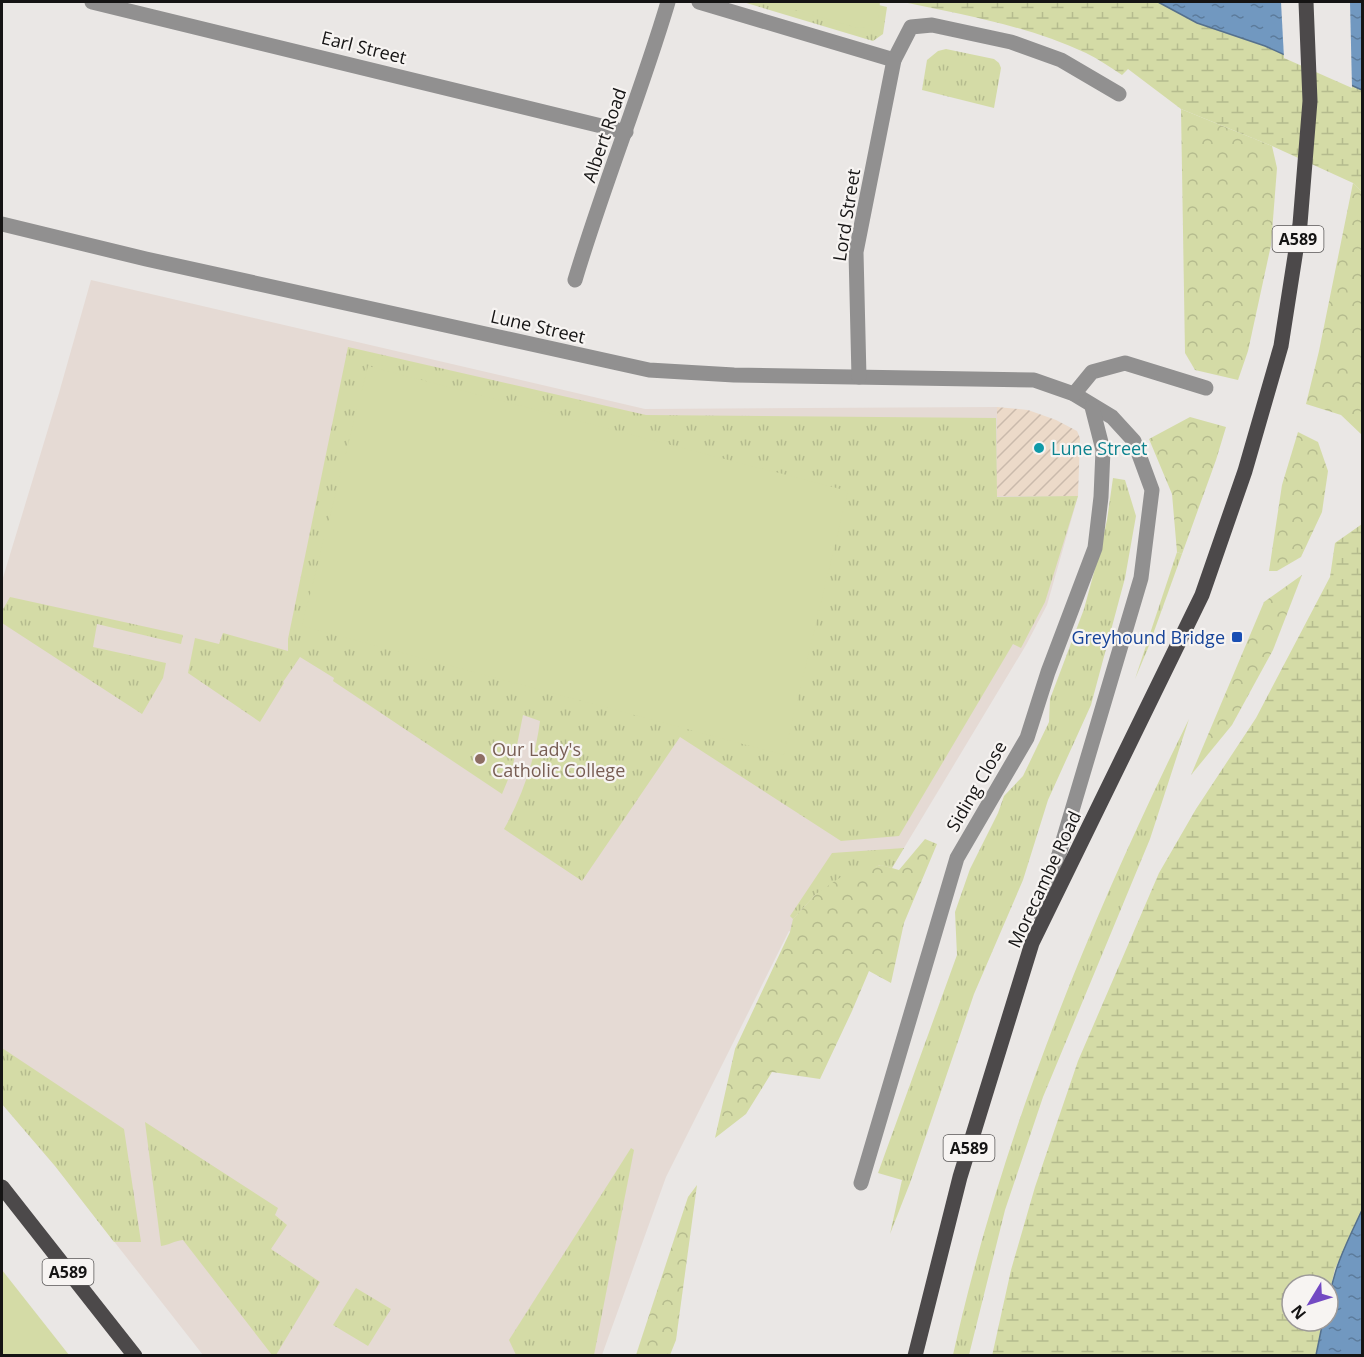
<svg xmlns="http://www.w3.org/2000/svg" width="1364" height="1357" viewBox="0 0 1364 1357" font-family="'Open Sans',sans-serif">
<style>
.industrial{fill:url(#industrial-furrows)}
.built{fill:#e5dad4}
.grass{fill:url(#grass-tufts)}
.forest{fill:url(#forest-crowns)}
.wetland{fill:url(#wetland-marsh)}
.park{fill:#d4dba6}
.water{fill:url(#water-ripples);stroke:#55708c;stroke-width:1.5}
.pier{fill:#eae7e5}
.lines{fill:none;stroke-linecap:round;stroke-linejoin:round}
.minor{stroke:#919090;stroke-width:15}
.major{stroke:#4c494a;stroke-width:15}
.culture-dot{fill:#0f9aa8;stroke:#f7f4f2;stroke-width:2}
.transit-dot{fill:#1a4fb4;stroke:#f7f4f2;stroke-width:2}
.education-dot{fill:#8d6e63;stroke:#f7f4f2;stroke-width:2}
.labels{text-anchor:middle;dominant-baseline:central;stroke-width:4.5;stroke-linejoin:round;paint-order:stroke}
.shield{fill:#f7f4f2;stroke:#595757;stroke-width:1.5}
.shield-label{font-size:16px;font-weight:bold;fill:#151414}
.street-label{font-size:18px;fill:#151414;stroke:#f7f4f2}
.culture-label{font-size:18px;fill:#0d838f;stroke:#f7f4f2;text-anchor:start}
.transit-label{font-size:18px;fill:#164399;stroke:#f7f4f2;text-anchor:end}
.education-label{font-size:18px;fill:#785e54;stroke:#f7f4f2;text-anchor:start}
</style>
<defs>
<pattern id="industrial-furrows" width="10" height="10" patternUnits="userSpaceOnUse" patternTransform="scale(1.5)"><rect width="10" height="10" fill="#ecdac9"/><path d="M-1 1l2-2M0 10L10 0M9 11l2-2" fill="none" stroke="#cabaac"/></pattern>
<pattern id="grass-tufts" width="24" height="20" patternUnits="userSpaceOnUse" patternTransform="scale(1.5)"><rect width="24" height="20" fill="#d4dba6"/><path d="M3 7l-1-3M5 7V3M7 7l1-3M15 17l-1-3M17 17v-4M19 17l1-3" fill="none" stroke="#b5bb8e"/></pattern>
<pattern id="forest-crowns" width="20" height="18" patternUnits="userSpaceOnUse" patternTransform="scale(1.5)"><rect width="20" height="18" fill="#d4dba6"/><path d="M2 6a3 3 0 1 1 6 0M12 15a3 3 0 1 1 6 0" fill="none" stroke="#b5bb8e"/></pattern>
<pattern id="wetland-marsh" width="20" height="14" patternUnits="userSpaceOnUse" patternTransform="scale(1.5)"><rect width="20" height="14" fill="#d4dba6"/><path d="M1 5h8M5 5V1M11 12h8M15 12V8" fill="none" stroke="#b5bb8e"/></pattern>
<pattern id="water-ripples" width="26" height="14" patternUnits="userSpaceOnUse" patternTransform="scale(1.5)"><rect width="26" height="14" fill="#7198c0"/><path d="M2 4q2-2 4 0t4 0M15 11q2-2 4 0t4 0" fill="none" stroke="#5c7b9b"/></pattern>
</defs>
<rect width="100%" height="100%" fill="#eae7e5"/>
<!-- industrial -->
<polygon class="industrial" points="997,407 1028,410 1056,420 1077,431 1080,438 1078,496 997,496"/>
<!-- built -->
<polygon class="built" points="91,280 645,409 997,407 997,496 1078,496 1047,605 1026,645 839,956 789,931 666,1177 602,1355 203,1355 55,1166 2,1104 2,581 59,393"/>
<!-- grass -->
<g class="grass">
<polygon points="743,2 866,2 887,7 883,34 873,41"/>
<polygon points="946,49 994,59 999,63 1001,68 994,108 922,90 927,60 938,51"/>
<path d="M 348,347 L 646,415 L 996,418 L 997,497 L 1078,496 L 1045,602 L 1021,648 L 1013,644 L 899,836 L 841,841 L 680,737 L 582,881 L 504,829 C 523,795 535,759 540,721 L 523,715 L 512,770 L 502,794 L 333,681 L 334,678 L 300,657 L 283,682 L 284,683 L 260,722 L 188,673 L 195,638 L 219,644 L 223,633 L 288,651 L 288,639 Z"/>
<polygon points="1113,478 1125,480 1136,516 1125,578 1091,705 1048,800 1023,880 974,994 910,1183 890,1234 902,1180 878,1173 957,955 955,912 970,869 998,813 1004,796 1023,776 1049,722 1050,699 1084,609 1099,554 1107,520"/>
<polygon points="1177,552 1182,554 1148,648 1135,679"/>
<polygon points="10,597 183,635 181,644 97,624 93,647 166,663 163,678 142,714 2,623 2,611"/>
<path d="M 1189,719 L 1150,839 L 1043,1097 L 1005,1210 L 969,1355 L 953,1355 C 1002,1134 1089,922 1189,719 Z"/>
<polygon points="904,848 892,868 880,865 816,894 793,919 790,916 832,853"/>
<polygon points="2,1048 124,1129 141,1242 114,1242 55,1166 2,1104"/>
<path d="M 145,1122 L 278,1208 L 275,1215 L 287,1225 L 271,1249 L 320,1282 L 276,1355 L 272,1355 L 183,1240 C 174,1241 169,1245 161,1246 Z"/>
<polygon points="631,1148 634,1150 594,1355 516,1355 509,1340"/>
<polygon points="356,1288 391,1309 368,1346 333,1325"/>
</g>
<!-- forest -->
<g class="forest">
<polygon points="1181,109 1272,146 1277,168 1271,245 1248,351 1238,380 1195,370 1185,353"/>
<polygon points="1353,183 1362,192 1362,435 1341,415 1306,404 1319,351"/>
<polygon points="1190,417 1226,427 1216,460 1182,554 1177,552 1172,494 1149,439"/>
<polygon points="1298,432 1318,442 1328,471 1322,512 1301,557 1277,571 1269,571 1282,485"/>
<polygon points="1302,575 1273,650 1232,725 1191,775 1264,602"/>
<polygon points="925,839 937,844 904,923 891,983 869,971 852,1011 820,1079 772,1072 746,1114 715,1138 735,1049 790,932 793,919 816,894 841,877 881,865 899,870"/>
<polygon points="697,1185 676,1340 670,1355 636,1355 688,1197"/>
</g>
<!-- wetland -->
<g class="wetland">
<path d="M 903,2 L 1158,2 L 1197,23 L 1265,46 L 1362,90 L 1362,192 L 1353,183 L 1272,146 L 1181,109 L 1128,69 L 1122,75 C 1110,67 1098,59 1086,53 C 1028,26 965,15 903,2 Z"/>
<polygon points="1362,524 1362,1210 1335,1269 1328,1300 1328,1285 1292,1285 1292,1321 1323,1321 1316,1355 992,1356 1011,1270 1035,1187 1078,1061 1159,873 1196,809 1256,718 1330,577 1335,543"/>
</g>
<!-- park -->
<g class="park">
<polygon points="768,2 767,2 880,2 878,19 865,28 854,27"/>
<polygon points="368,366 848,491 784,755 302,626"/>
<polygon points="2,1270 69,1355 2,1355"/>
</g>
<!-- water -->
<g class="water">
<polygon points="1158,2 1362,2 1362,90 1265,46 1197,23"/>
<path d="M 1362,1210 L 1362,1355 L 1316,1355 L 1323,1321 L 1328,1321 C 1328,1277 1344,1249 1362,1210 Z"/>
</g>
<!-- pier -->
<polygon class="pier" points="1281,2 1350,2 1352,88 1284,58"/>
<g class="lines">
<!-- minor -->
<g class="minor">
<polyline points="92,2 626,132"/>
<polyline points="699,2 894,60"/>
<polyline points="2,224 146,259 649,370 734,375 1034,380 1074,394 1112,417 1134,441 1152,490 1141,578 1041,915"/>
<path d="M 575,280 C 603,186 640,96 668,2"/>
<polyline points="859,377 856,252 894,60 911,27 932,25 1011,42 1061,60 1119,94"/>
<polyline points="1074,394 1092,372 1125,363 1206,388"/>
<polyline points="861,1183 957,858 1027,738 1048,672 1095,548 1101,497 1103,450 1092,407"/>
</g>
<!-- major -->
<g class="major">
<polyline points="2,1187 135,1356"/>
<polyline points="915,1356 960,1177 1032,943 1202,595 1245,471 1281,346 1300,224 1310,101 1306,2"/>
</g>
</g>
<!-- markers -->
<circle class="culture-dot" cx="1039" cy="448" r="6"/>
<rect class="transit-dot" x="1231" y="631" width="12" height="12" rx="3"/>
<circle class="education-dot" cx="480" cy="759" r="6"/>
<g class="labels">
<!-- shield labels -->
<g class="shield">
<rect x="1272.5" y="226" width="51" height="26" rx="4.5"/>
<rect x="943.5" y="1135" width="51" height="26" rx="4.5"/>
<rect x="42.5" y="1259" width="51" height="26" rx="4.5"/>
</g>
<g class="shield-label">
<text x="1298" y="239">A589</text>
<text x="969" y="1148">A589</text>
<text x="68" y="1272">A589</text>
</g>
<!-- street labels -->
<g class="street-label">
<text transform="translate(364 47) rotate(14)">Earl Street</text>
<text transform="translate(604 135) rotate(-71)">Albert Road</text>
<text transform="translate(846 215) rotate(-81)">Lord Street</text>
<text transform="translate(538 326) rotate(13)">Lune Street</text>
<text transform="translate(976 786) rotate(-60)">Siding Close</text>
<text transform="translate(1044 879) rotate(-65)">Morecambe Road</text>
</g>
<!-- culture labels -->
<g class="culture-label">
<text x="1051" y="448">Lune Street</text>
</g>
<!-- transit labels -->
<g class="transit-label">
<text x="1225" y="637">Greyhound Bridge</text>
</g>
<!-- education labels -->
<g class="education-label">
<text x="492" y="749">Our Lady's<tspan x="492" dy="21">Catholic College</tspan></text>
</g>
</g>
<!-- border -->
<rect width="1364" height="1357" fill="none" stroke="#151414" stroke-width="6"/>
<!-- north arrow -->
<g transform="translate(1310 1303) rotate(232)"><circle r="28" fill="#f7f4f2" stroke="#9d9a99" stroke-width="1.5"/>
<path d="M0-4.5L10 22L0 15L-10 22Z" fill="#734ac3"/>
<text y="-9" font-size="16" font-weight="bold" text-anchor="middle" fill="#151414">N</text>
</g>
</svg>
